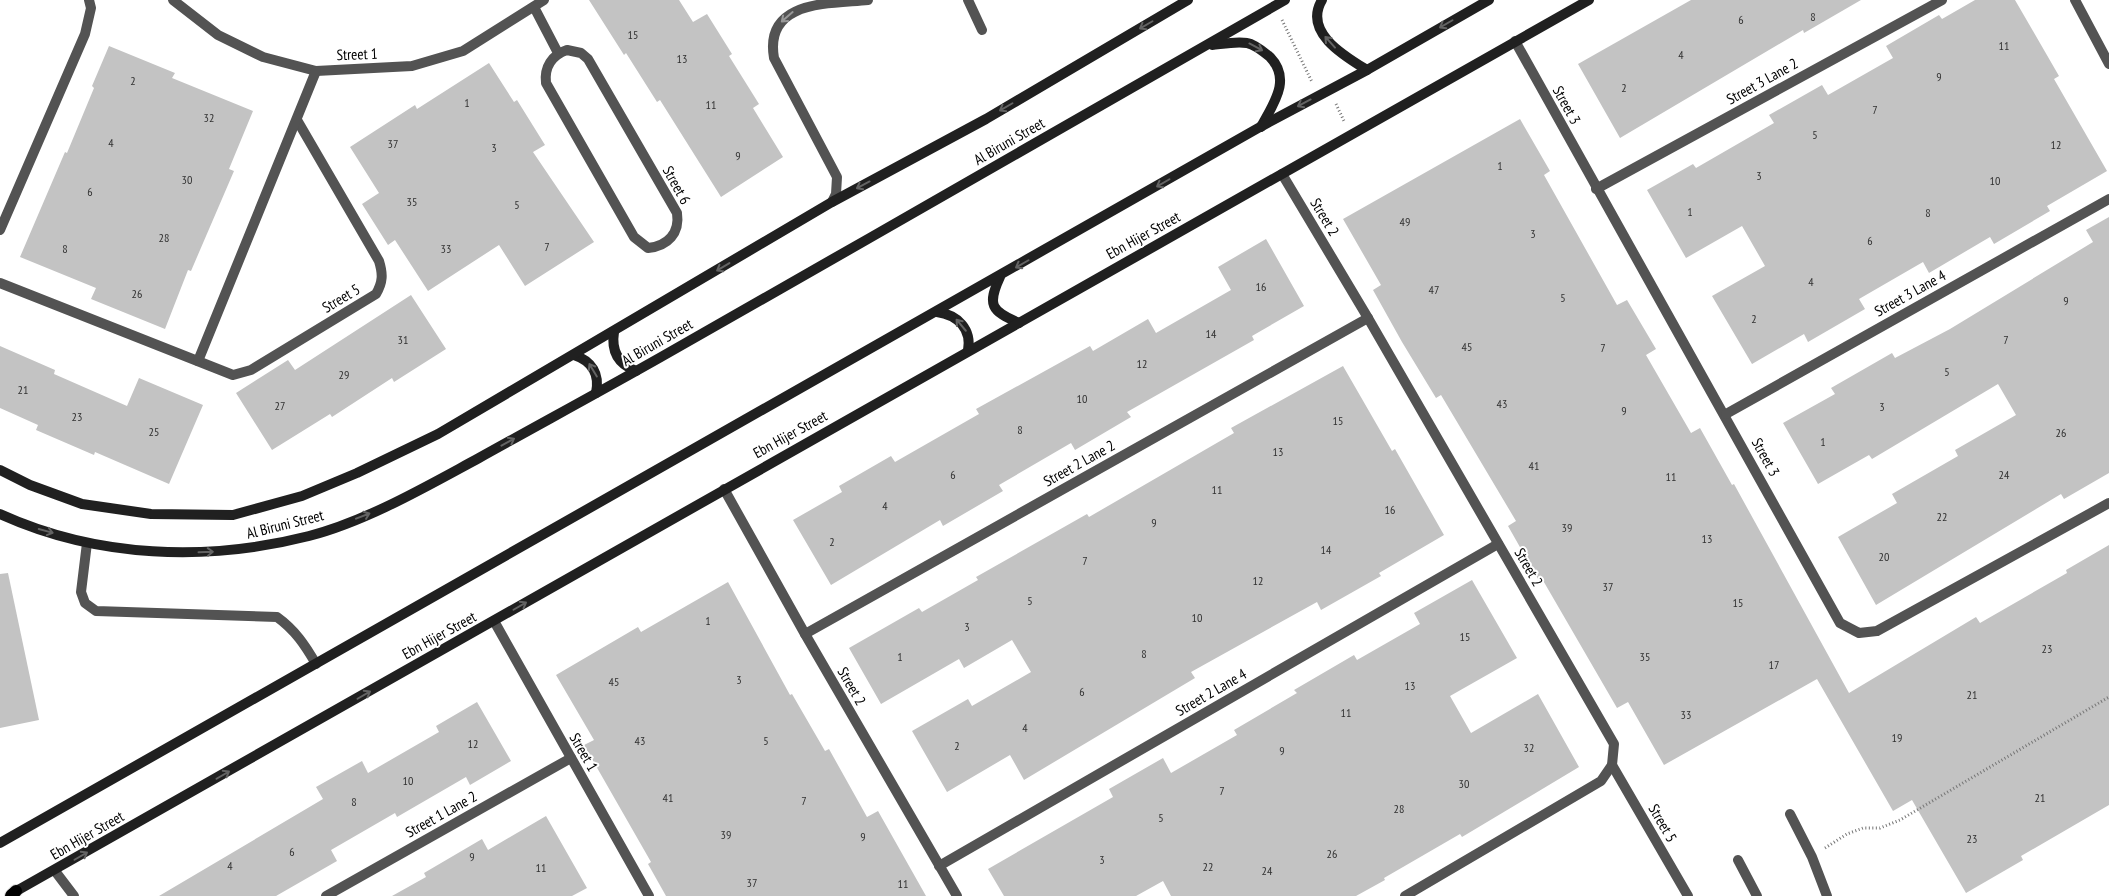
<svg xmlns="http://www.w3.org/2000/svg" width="2109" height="896" viewBox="0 0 2109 896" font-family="'PT Sans Narrow',sans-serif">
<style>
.building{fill:#c3c3c3}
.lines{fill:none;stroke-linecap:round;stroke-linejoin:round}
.primary-casing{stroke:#dbdbdb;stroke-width:14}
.path{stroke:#757575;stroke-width:3;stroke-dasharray:1 2.5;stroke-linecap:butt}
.lane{stroke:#535353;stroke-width:10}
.street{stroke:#535353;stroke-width:10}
.secondary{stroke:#202020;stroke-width:10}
.primary{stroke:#000;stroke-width:12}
.oneway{stroke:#989898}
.oneway2{stroke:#636363}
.labels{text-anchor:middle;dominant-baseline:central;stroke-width:4;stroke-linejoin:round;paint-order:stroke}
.number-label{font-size:12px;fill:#313131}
.street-label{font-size:15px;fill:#000;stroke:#fff}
</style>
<rect width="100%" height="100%" fill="#fff"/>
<!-- building -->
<g class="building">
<polygon points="589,0 679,0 693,22 707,14 732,54 729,56 759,104 753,108 783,157 721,197 660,100 657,102 626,53 624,55"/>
<polygon points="1691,0 1861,0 1804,33 1803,30 1620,138 1578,64"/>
<polygon points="1975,0 2015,0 2059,76 2054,79 2107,171 2047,206 2050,211 1994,244 1990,237 1929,273 1923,262 1859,299 1865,309 1808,342 1804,334 1752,364 1712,296 1765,266 1742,226 1686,258 1647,190 1693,164 1696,168 1774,123 1769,115 1822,85 1828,95 1893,58 1886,46 1939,15 1942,19"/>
<polygon points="109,46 175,73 172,78 253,111 229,169 234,171 191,271 188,270 165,329 91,299 96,288 20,257 65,152 67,153 94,88 92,86"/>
<polygon points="489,63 514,102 517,100 545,145 533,152 594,242 525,286 499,245 428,291 395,240 388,245 362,204 379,193 350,147 415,105 417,109"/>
<polygon points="1520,119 1550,171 1544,175 1617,305 1627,300 1656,349 1646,355 1691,433 1700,428 1732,485 1734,484 1849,693 1976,617 1980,623 2067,573 2066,570 2109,545 2109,805 2021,856 2023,860 1966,893 1912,800 1893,811 1817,679 1664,765 1628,702 1617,708 1541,577 1538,579 1508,526 1516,521 1441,395 1436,398 1402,342 1373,290 1381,285 1343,219"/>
<polygon points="2109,217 2109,473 2064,499 2061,494 1876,605 1838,537 1897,503 1892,494 1958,456 1955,450 2016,415 1998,384 1872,459 1869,455 1818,484 1783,423 1835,394 1831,388 1892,353 1895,358 1950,329 2093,242 2086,230"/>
<polygon points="1266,239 1304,306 1252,336 1254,340 1127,412 1131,417 1075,450 1071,443 999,485 1003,491 943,526 940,520 831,585 793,520 842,492 839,486 891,456 895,462 979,414 976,409 1090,346 1093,351 1148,319 1156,333 1231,290 1218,267"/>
<polygon points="411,295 446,349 394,382 392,378 332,417 330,414 272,450 236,393 288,360 295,370"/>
<polygon points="0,346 55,370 54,374 127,406 139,378 203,405 169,484 95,452 94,455 36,430 38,425 0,408"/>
<polygon points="1343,366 1392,451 1395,449 1444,535 1379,573 1381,576 1321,610 1317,602 1191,672 1195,678 1024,780 1010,755 947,792 912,731 968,699 972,706 1031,672 1012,640 964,668 959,659 881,704 849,648 919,608 922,612 978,580 976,577 1087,514 1089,517 1234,433 1231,428"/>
<polygon points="8,573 39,720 0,728 0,574"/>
<polygon points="1472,580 1517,658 1450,696 1471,733 1538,694 1579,767 1462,837 1460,834 1384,878 1385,880 1356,896 1171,896 1163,881 1136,896 1004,896 988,869 1113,797 1109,789 1163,758 1171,773 1237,735 1234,730 1297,693 1294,690 1354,655 1357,660 1420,624 1414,613"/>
<polygon points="728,582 790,695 792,694 825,751 829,749 867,817 878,811 926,896 666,896 648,864 651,862 584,745 594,740 556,675 638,627 641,632"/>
<polygon points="477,702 511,761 470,785 466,777 397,817 395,813 331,850 337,861 276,896 159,896 323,799 316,787 362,761 368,773 439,732 436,726"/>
<polygon points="546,816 587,888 572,896 392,896 426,877 424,873 482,839 488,850"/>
</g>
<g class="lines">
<defs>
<polyline id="primary" points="11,896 16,891"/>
</defs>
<!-- primary casing -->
<use href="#primary" class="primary-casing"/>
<!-- path -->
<g class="path">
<polyline points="1282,20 1312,82"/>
<polyline points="1336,104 1344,121"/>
<polyline points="1825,848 1847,834 1863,828 1880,828 1900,820 2109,697"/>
</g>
<!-- lane -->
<g class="lane">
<polyline points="968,0 982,30"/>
<path d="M 832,202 L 836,194 L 837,177 L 774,58 C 764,0 828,4 868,0"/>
<path d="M 87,543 L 81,592 L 85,603 L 96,611 L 277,617 C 295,630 305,645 316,664"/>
<polyline points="1790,814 1812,857 1827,896"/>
<polyline points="1738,860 1757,896"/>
</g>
<!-- street -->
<g class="street">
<polyline points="173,0 218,35 263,57 316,71 412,66 463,51 544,0"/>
<polyline points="2075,0 2109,64"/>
<polyline points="534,7 558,53"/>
<path d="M 1515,41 C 1622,236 1733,428 1840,623 L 1859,633 L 1877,631 L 2109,503"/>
<path d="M 567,50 L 581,53 L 588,59 L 677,213 C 680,233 668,246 648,248 L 634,237 L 546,83 C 544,67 552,55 567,50 Z"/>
<polyline points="1282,174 1368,318 1614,744 1612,765 1601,781 1405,896"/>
<polyline points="1596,189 1942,0"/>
<polyline points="0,230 85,34 91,8 89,0"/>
<path d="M 0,283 L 233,375 L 251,370 L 376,294 C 383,282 383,274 379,261 L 297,120"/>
<polyline points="198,361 316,71"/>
<polyline points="1726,414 2109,199"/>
<polyline points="724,489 805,634 957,896"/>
<polyline points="494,621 649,896"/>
<polyline points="805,634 1368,318"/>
<polyline points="1612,765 1688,896"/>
<polyline points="939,866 1498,544"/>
<polyline points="55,871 74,896"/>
<polyline points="326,896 571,758"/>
</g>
<!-- secondary -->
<g class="secondary">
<path d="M 1322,0 C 1303,32 1344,56 1367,70"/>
<path d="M 1212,45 C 1222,44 1236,41 1247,43 C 1254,44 1264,52 1270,57 C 1292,80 1273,104 1261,127"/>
<path d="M 1000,277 C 987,305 991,311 1019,323"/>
<path d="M 937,312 C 958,315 972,329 968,351"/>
<path d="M 614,332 C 611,351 618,364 636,371"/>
<path d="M 574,355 C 592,361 600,374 596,393"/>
<polyline points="0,470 30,485 82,504 151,514 233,515 302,496 357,473 438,434 832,202 986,119 1188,0"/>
<path d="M 0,514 C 97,558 207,562 309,536 C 367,521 427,486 479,458 C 540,424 601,391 661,357 C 869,238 1078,120 1285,0"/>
<polyline points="0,843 1260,127 1367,70 1489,0"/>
<polyline points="11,894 1589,0"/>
</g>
<!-- primary -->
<use href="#primary" class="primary"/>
</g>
<!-- one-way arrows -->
<defs><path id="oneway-shaft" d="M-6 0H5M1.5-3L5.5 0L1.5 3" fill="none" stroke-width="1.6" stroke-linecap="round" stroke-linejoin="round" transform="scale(1.25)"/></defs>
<use class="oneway" href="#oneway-shaft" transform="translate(787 17) rotate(139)"/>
<g class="oneway2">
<use href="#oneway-shaft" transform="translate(1446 24) rotate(150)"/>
<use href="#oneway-shaft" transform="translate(1146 25) rotate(150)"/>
<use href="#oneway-shaft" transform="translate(1330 42) rotate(-132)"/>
<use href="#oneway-shaft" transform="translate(1256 47) rotate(28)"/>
<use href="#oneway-shaft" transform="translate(1304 103) rotate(152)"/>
<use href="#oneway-shaft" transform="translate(1006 107) rotate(150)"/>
<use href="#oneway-shaft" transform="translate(1163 183) rotate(150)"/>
<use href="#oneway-shaft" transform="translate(863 185) rotate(152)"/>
<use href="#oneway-shaft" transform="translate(1022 264) rotate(150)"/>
<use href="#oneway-shaft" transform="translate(723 267) rotate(149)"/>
<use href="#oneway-shaft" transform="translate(961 325) rotate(-130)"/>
<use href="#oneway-shaft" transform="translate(593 370) rotate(-121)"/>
<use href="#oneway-shaft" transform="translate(508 442) rotate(-29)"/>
<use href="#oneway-shaft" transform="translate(363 516) rotate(-21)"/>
<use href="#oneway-shaft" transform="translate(46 531) rotate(15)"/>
<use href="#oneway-shaft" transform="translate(206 552) rotate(-2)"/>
<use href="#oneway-shaft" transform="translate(520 606) rotate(-30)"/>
<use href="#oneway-shaft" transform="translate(364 695) rotate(-30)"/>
<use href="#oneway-shaft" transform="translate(223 775) rotate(-30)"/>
<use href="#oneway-shaft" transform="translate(81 856) rotate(-30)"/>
</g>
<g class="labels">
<!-- number labels -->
<g class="number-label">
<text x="1813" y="16">8</text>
<text x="1741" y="19">6</text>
<text x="633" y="34">15</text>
<text x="2004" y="45">11</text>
<text x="1681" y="54">4</text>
<text x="682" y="58">13</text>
<text x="1939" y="76">9</text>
<text x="133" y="80">2</text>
<text x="1624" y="87">2</text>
<text x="467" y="102">1</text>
<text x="711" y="104">11</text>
<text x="1875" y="109">7</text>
<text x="209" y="117">32</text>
<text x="1815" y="134">5</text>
<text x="111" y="142">4</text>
<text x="393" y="143">37</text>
<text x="2056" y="144">12</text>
<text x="494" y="147">3</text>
<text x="738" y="155">9</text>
<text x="1500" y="165">1</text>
<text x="1759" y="175">3</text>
<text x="187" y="179">30</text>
<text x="1995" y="180">10</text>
<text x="90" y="191">6</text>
<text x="412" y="201">35</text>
<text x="517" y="204">5</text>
<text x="1690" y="211">1</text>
<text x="1928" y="212">8</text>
<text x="1405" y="221">49</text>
<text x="1533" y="233">3</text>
<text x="164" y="237">28</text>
<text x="1870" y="240">6</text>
<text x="547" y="246">7</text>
<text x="65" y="248">8</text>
<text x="446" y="248">33</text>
<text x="1811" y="281">4</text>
<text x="1261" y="286">16</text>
<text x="1434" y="289">47</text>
<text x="137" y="293">26</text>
<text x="1563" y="297">5</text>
<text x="2066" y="300">9</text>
<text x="1754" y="318">2</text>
<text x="1211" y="333">14</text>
<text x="403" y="339">31</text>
<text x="2006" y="339">7</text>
<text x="1467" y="346">45</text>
<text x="1603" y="347">7</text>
<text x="1142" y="363">12</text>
<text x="1947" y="371">5</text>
<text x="344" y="374">29</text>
<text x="23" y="389">21</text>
<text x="1082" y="398">10</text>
<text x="1502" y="403">43</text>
<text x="280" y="405">27</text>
<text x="1882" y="406">3</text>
<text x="1624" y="410">9</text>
<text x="77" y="416">23</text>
<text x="1338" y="420">15</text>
<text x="1020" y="429">8</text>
<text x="154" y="431">25</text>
<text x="2061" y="432">26</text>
<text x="1823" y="441">1</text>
<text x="1278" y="451">13</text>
<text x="1534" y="465">41</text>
<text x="953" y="474">6</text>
<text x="2004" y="474">24</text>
<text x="1671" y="476">11</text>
<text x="1217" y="489">11</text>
<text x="885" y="505">4</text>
<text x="1390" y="509">16</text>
<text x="1942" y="516">22</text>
<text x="1154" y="522">9</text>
<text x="1567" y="527">39</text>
<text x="1707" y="538">13</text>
<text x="832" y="541">2</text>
<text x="1326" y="549">14</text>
<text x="1884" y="556">20</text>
<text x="1085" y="560">7</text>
<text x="1258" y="580">12</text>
<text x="1608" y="586">37</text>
<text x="1030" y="600">5</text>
<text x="1738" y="602">15</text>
<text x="1197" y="617">10</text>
<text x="708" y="620">1</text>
<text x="967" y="626">3</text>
<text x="1465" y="636">15</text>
<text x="2047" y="648">23</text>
<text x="1144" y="653">8</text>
<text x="900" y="656">1</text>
<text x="1645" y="656">35</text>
<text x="1774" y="664">17</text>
<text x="739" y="679">3</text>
<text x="614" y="681">45</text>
<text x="1410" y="685">13</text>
<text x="1082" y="691">6</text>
<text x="1972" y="694">21</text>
<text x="1346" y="712">11</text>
<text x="1686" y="714">33</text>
<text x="1025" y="727">4</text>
<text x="1897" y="737">19</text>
<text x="640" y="740">43</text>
<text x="766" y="740">5</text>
<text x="473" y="743">12</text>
<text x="957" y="745">2</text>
<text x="1529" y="747">32</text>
<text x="1282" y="750">9</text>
<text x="408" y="780">10</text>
<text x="1464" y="783">30</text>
<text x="1222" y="790">7</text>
<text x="668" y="797">41</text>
<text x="2040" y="797">21</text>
<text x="804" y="800">7</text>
<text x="354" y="801">8</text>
<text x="1399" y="808">28</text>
<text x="1161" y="817">5</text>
<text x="726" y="834">39</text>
<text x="863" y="836">9</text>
<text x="1972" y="838">23</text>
<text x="292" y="851">6</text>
<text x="1332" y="853">26</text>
<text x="472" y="856">9</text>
<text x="1102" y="859">3</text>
<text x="230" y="865">4</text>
<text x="1208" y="866">22</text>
<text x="541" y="867">11</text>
<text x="1267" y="870">24</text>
<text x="752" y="882">37</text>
<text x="903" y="883">11</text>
</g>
<!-- street labels -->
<g class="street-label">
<text transform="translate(357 54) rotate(-2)">Street 1</text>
<text transform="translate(1762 81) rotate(-29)">Street 3 Lane 2</text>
<text transform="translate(1567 105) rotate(61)">Street 3</text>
<text transform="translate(1009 141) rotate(-30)">Al Biruni Street</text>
<text transform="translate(677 185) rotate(61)">Street 6</text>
<text transform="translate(1325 217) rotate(59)">Street 2</text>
<text transform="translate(1143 235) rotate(-29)">Ebn Hijer Street</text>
<text transform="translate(1910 293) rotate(-29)">Street 3 Lane 4</text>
<text transform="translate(341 298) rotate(-31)">Street 5</text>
<text transform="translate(657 342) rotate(-30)">Al Biruni Street</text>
<text transform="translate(790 434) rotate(-29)">Ebn Hijer Street</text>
<text transform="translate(1766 457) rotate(61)">Street 3</text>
<text transform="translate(1079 463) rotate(-29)">Street 2 Lane 2</text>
<text transform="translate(285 524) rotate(-14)">Al Biruni Street</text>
<text transform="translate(1529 567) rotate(60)">Street 2</text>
<text transform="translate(439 635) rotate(-29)">Ebn Hijer Street</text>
<text transform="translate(852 686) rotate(60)">Street 2</text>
<text transform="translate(1211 692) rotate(-30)">Street 2 Lane 4</text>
<text transform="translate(584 752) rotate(60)">Street 1</text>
<text transform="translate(441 814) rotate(-29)">Street 1 Lane 2</text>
<text transform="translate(1663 823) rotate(60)">Street 5</text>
<text transform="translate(87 835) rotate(-30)">Ebn Hijer Street</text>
</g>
</g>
</svg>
